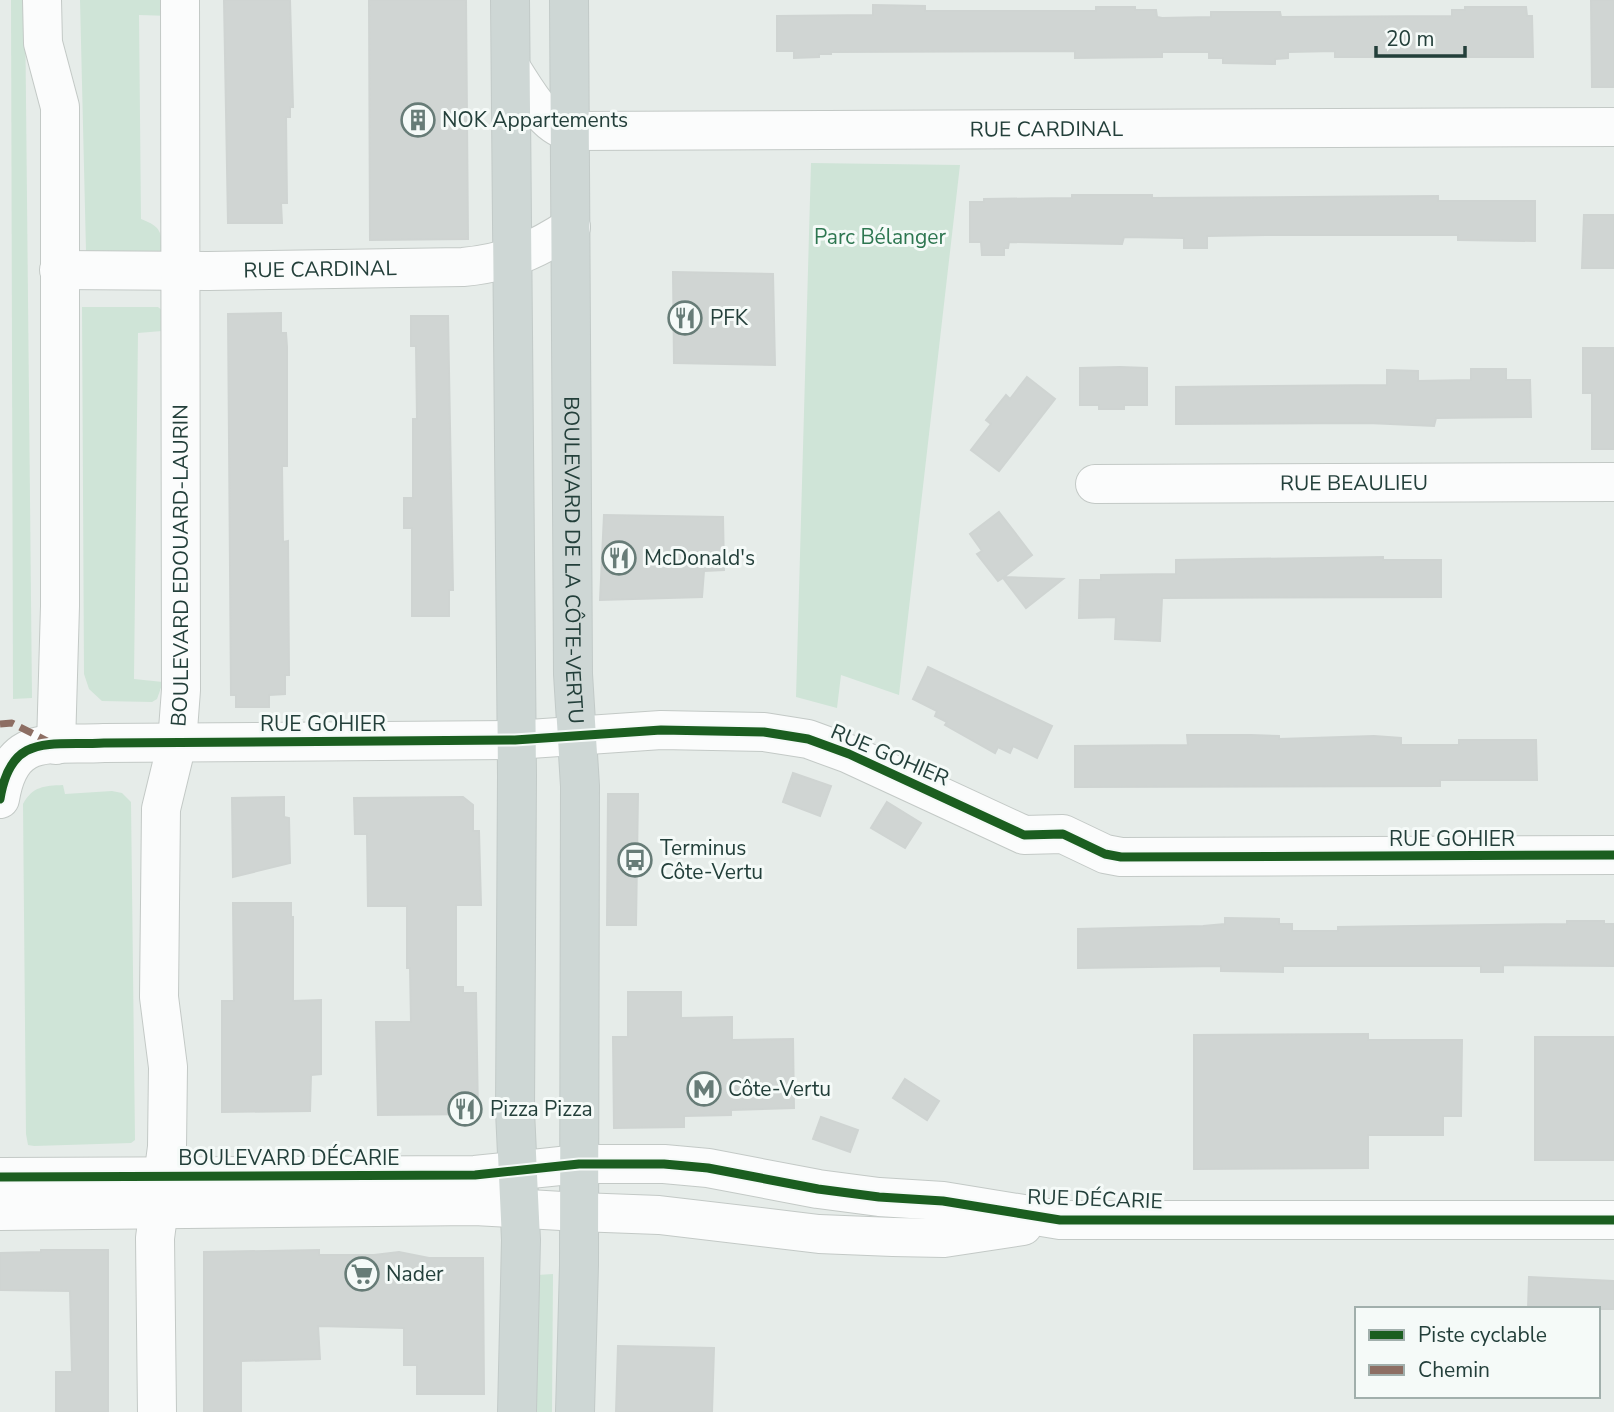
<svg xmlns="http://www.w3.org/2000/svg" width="1614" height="1412" viewBox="0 0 1614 1412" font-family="'Nunito Sans',sans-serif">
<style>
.green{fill:#cfe4d7}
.building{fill:#d0d5d3;stroke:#cfd4d2;stroke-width:2}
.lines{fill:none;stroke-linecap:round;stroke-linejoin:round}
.minor-casing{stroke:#c3c9c6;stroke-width:40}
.major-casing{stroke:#c2cac8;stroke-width:40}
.minor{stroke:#fbfcfc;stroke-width:38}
.major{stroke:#ced7d5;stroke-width:38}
.quiet{stroke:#8d6e63;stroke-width:7;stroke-dasharray:14 7;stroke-linecap:butt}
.cycleway-casing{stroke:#f5faf8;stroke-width:13}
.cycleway{stroke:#1b5e20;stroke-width:9}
.labels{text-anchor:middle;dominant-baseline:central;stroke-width:6;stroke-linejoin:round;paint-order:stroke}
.poi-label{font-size:21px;fill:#233f3a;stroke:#f5faf8;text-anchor:start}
.street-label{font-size:21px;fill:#233f3a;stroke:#f5faf8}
.park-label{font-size:21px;fill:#2d7650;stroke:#f5faf8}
</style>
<rect width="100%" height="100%" fill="#e6ece9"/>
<!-- green -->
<g class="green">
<polygon points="11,0 25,0 32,698 13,699"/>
<path d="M 80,0 L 170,0 L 170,16 L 139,15 L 141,219 C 162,227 161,232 163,253 L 86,251 Z"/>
<polygon points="811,163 960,165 899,695 841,675 837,708 796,697"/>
<polygon points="82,307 158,307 164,312 162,331 138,333 134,679 163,682 157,699 152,702 102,701 89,689 84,674"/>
<path d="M 63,785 L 65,794 L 112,791 L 122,793 L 131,802 L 135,1140 L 131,1143 L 34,1146 L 28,1145 L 26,1134 L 23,804 C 33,786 44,786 63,785 Z"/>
<polygon points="553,1274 552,1412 535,1412 537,1275"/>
</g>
<!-- building -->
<g class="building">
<polygon points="224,0 290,0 293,107 290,107 290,117 286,117 287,203 281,203 282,223 228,223"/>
<polygon points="369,0 466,0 468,239 370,240"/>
<polygon points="1591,0 1614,0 1614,87 1592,87"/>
<polygon points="873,5 925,6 925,11 1096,11 1096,7 1135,7 1135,10 1156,10 1157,17 1162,18 1211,17 1211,12 1280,12 1281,17 1452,16 1452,10 1465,10 1465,7 1526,7 1527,16 1532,16 1533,57 1335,57 1335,51 1288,52 1288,58 1275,59 1275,64 1223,63 1223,58 1209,58 1209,52 1162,52 1162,57 1075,58 1075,51 831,52 831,54 819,54 819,57 794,58 794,51 777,51 777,16 873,15"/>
<polygon points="1072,195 1152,195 1152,198 1438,196 1438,201 1535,201 1535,241 1458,240 1458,235 1266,235 1207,236 1207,248 1184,248 1184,238 1124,237 1122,244 1009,242 1008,248 1004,248 1004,255 982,255 981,242 970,242 970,202 984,202 984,199 1072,198"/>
<polygon points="1584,215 1614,215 1614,268 1582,268"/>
<polygon points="673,272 773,274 775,365 674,363"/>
<polygon points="281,313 281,333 286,333 287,347 287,466 282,466 283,542 288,541 289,675 285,675 285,694 269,695 269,707 236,707 236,695 231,695 228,314"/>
<polygon points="411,316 448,316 453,590 449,590 449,616 412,616 412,528 404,528 404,498 413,498 413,419 417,419 416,346 411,346"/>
<polygon points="1583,348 1614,348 1614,449 1592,449 1592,393 1583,393"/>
<polygon points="1120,367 1147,368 1147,405 1124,405 1124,409 1099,409 1099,405 1080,405 1080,368"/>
<polygon points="1471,369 1506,369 1506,380 1530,380 1531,417 1436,418 1434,426 1368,423 1176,424 1176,387 1387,385 1387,370 1418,371 1418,381 1471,380"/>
<polygon points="1027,377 1055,399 999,471 971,450 991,424 986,420 1006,395 1010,399"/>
<polygon points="999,512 1032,555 1004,577 1063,579 1026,608 1003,578 998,581 977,554 982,551 970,534"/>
<polygon points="604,515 723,517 724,570 704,571 702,597 600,600"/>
<polygon points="1383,557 1383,560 1441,560 1441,597 1162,598 1160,641 1115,639 1116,617 1079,618 1080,580 1101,580 1101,575 1176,574 1176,560"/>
<polygon points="928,667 1052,726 1037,758 1013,746 1010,753 998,747 995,753 945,725 947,722 935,716 937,711 913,699"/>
<polygon points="1187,735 1251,735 1279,736 1279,739 1374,736 1401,738 1401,745 1459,745 1459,740 1536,740 1537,780 1440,780 1440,786 1075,787 1075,746 1188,745"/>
<polygon points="793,773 831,786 820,816 783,802"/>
<polygon points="608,794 638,794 636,925 607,925"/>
<polygon points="284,797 284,817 289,818 290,863 233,877 232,798"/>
<polygon points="463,797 473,805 473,831 479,831 481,905 456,905 456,987 463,987 463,993 476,993 478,1114 378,1115 376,1022 411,1022 410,968 407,968 407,906 368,906 367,834 355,834 354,798"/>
<polygon points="887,802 921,823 905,848 871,828"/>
<polygon points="233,903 291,903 291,917 293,917 293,1001 321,1000 321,1074 311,1075 310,1111 222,1112 222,1001 234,1001"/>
<polygon points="1225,918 1279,919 1279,924 1292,924 1292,931 1338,931 1338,927 1567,924 1567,921 1604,921 1604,924 1614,924 1614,966 1503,965 1503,972 1481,972 1481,966 1283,966 1283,972 1221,971 1221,966 1078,968 1078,929 1203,926 1225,924"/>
<polygon points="628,992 681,992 681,1018 732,1017 732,1040 793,1039 794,1108 731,1110 731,1115 684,1116 684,1127 614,1128 613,1037 628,1037"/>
<polygon points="1368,1034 1368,1040 1462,1040 1461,1116 1443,1116 1443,1135 1368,1135 1368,1168 1194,1169 1194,1035"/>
<rect x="1535" y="1037" width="79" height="123"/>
<polygon points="905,1079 939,1101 927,1120 893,1098"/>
<polygon points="821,1117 858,1130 850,1152 813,1139"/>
<polygon points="41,1250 108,1250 108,1412 56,1412 56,1372 72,1372 70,1291 0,1290 0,1253 41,1252"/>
<polygon points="319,1250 319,1255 374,1255 399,1252 429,1258 483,1258 484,1394 417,1394 417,1365 404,1365 404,1328 318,1326 320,1359 241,1361 241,1412 204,1412 204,1252"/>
<polygon points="1529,1277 1614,1281 1614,1309 1528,1309"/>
<polygon points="618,1346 714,1348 712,1412 616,1412"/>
</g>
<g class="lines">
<defs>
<g id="minor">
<polyline points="42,0 43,43 60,107 60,606 56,745"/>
<path id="s1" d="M 511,68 C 524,87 546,130 571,131 L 1614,127"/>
<path id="s2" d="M 59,270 L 208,271 L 463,267 C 506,263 535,251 571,227"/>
<path id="s3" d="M 1095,484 L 1614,482"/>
<path d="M 0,799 C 11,732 49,746 104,743 L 515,740 L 661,730 L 764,732 L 808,739 L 849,754 L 1024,835 L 1063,834 L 1105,854 L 1121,857 L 1614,855"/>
<polyline points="0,1177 475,1175 579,1164 664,1164 708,1168 818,1189 879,1197 943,1201 1060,1220 1614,1220"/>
<polyline points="0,1211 475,1206 579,1212 659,1215 819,1234 893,1237 944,1238 1023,1226"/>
<path id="s4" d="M 157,1412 L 155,1238 L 167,1147 L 168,1067 L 159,997 L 161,809 L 177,743 L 181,690 L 180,0"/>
</g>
<g id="major">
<polyline points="510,0 517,776 515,1111 521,1240 517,1412"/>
<path id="s5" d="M 569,0 L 573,674 L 580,786 L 579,1265 L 575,1412"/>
</g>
</defs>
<!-- minor casing -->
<use href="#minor" class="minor-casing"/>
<!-- major casing -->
<use href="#major" class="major-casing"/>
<!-- minor -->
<use href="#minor" class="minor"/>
<!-- major -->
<use href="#major" class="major"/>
<!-- quiet -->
<polyline class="quiet" points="0,724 12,723 53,744"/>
<defs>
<g id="cycleway">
<path d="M 0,799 C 11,732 49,746 104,743 L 515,740 L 661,730 L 764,732 L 808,739 L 849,754 L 1024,835 L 1063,834 L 1105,854 L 1121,857 L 1614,855"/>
<polyline points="0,1177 475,1175 579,1164 664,1164 708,1168 818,1189 879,1197 943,1201 1060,1220 1614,1220"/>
</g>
</defs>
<!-- cycleway casing -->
<use href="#cycleway" class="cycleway-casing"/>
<!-- cycleway -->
<use href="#cycleway" class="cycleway"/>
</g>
<!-- icons -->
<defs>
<symbol id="building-ring" viewBox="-11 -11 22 22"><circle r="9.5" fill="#f5faf8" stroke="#677c77" stroke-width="1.5"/><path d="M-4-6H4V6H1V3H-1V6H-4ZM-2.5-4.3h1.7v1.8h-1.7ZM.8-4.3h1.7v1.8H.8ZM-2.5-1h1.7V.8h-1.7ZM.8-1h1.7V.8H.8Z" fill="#677c77"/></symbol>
<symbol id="restaurant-ring" viewBox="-11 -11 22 22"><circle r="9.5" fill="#f5faf8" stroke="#677c77" stroke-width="1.5"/><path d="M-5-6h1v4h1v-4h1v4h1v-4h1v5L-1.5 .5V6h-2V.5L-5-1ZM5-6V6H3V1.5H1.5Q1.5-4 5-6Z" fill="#677c77"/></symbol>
<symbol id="bus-ring" viewBox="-11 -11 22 22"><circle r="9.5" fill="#f5faf8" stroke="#677c77" stroke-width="1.5"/><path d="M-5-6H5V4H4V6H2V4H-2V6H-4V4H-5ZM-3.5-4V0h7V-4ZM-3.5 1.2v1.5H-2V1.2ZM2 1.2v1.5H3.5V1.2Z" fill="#677c77"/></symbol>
<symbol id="metro-ring" viewBox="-11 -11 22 22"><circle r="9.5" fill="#f5faf8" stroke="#677c77" stroke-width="1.5"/><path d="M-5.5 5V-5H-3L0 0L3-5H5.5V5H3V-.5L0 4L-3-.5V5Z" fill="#677c77"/></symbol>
<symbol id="supermarket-ring" viewBox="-11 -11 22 22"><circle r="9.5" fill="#f5faf8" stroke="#677c77" stroke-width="1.5"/><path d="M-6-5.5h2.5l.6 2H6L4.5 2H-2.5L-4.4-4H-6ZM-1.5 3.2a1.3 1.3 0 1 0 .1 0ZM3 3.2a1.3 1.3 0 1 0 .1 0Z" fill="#677c77"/></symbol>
</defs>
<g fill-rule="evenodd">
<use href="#building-ring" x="399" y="101" width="38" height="38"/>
<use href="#restaurant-ring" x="666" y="299" width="38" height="38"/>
<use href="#restaurant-ring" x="600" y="539" width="38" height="38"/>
<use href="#bus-ring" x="616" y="841" width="38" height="38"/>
<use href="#metro-ring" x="685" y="1070" width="38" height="38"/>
<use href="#restaurant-ring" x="446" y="1090" width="38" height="38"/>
<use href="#supermarket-ring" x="343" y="1255" width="38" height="38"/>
</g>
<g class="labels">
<!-- poi labels -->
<g class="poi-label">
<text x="442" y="120">NOK Appartements</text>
<text x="710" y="318">PFK</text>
<text x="644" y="558">McDonald's</text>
<text x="660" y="848">Terminus<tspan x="660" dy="24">Côte-Vertu</tspan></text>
<text x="728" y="1089">Côte-Vertu</text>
<text x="490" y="1109">Pizza Pizza</text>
<text x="386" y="1274">Nader</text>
</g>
<!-- street labels -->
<g class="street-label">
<text stroke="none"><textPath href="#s1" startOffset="565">RUE CARDINAL</textPath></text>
<text stroke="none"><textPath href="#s2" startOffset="261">RUE CARDINAL</textPath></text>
<text stroke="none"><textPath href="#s3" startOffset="259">RUE BEAULIEU</textPath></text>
<text stroke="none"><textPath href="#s5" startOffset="560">BOULEVARD DE LA CÔTE-VERTU</textPath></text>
<text stroke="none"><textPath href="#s4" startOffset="850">BOULEVARD EDOUARD-LAURIN</textPath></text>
<text x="323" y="724">RUE GOHIER</text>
<text transform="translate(890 755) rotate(23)">RUE GOHIER</text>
<text x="1452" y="839">RUE GOHIER</text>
<text x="289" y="1158">BOULEVARD DÉCARIE</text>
<text transform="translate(1095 1199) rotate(2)">RUE DÉCARIE</text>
</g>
<!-- park labels -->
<g class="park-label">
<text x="880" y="237">Parc Bélanger</text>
</g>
</g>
<!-- legend -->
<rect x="1355" y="1307" width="245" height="91" fill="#f5faf8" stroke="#a1afac" stroke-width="2"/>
<rect x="1369" y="1330" width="35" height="10" fill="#1b5e20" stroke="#a1afac" stroke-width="2"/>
<text x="1418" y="1342" font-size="21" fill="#233f3a">Piste cyclable</text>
<rect x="1369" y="1365" width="35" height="10" fill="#8d6e63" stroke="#a1afac" stroke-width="2"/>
<text x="1418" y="1377" font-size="21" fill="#233f3a">Chemin</text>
<!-- scale -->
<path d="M1376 46v10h89v-10" fill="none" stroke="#233f3a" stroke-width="3.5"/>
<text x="1386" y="46" font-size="21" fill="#233f3a" stroke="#f5faf8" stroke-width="5" paint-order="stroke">20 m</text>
</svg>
